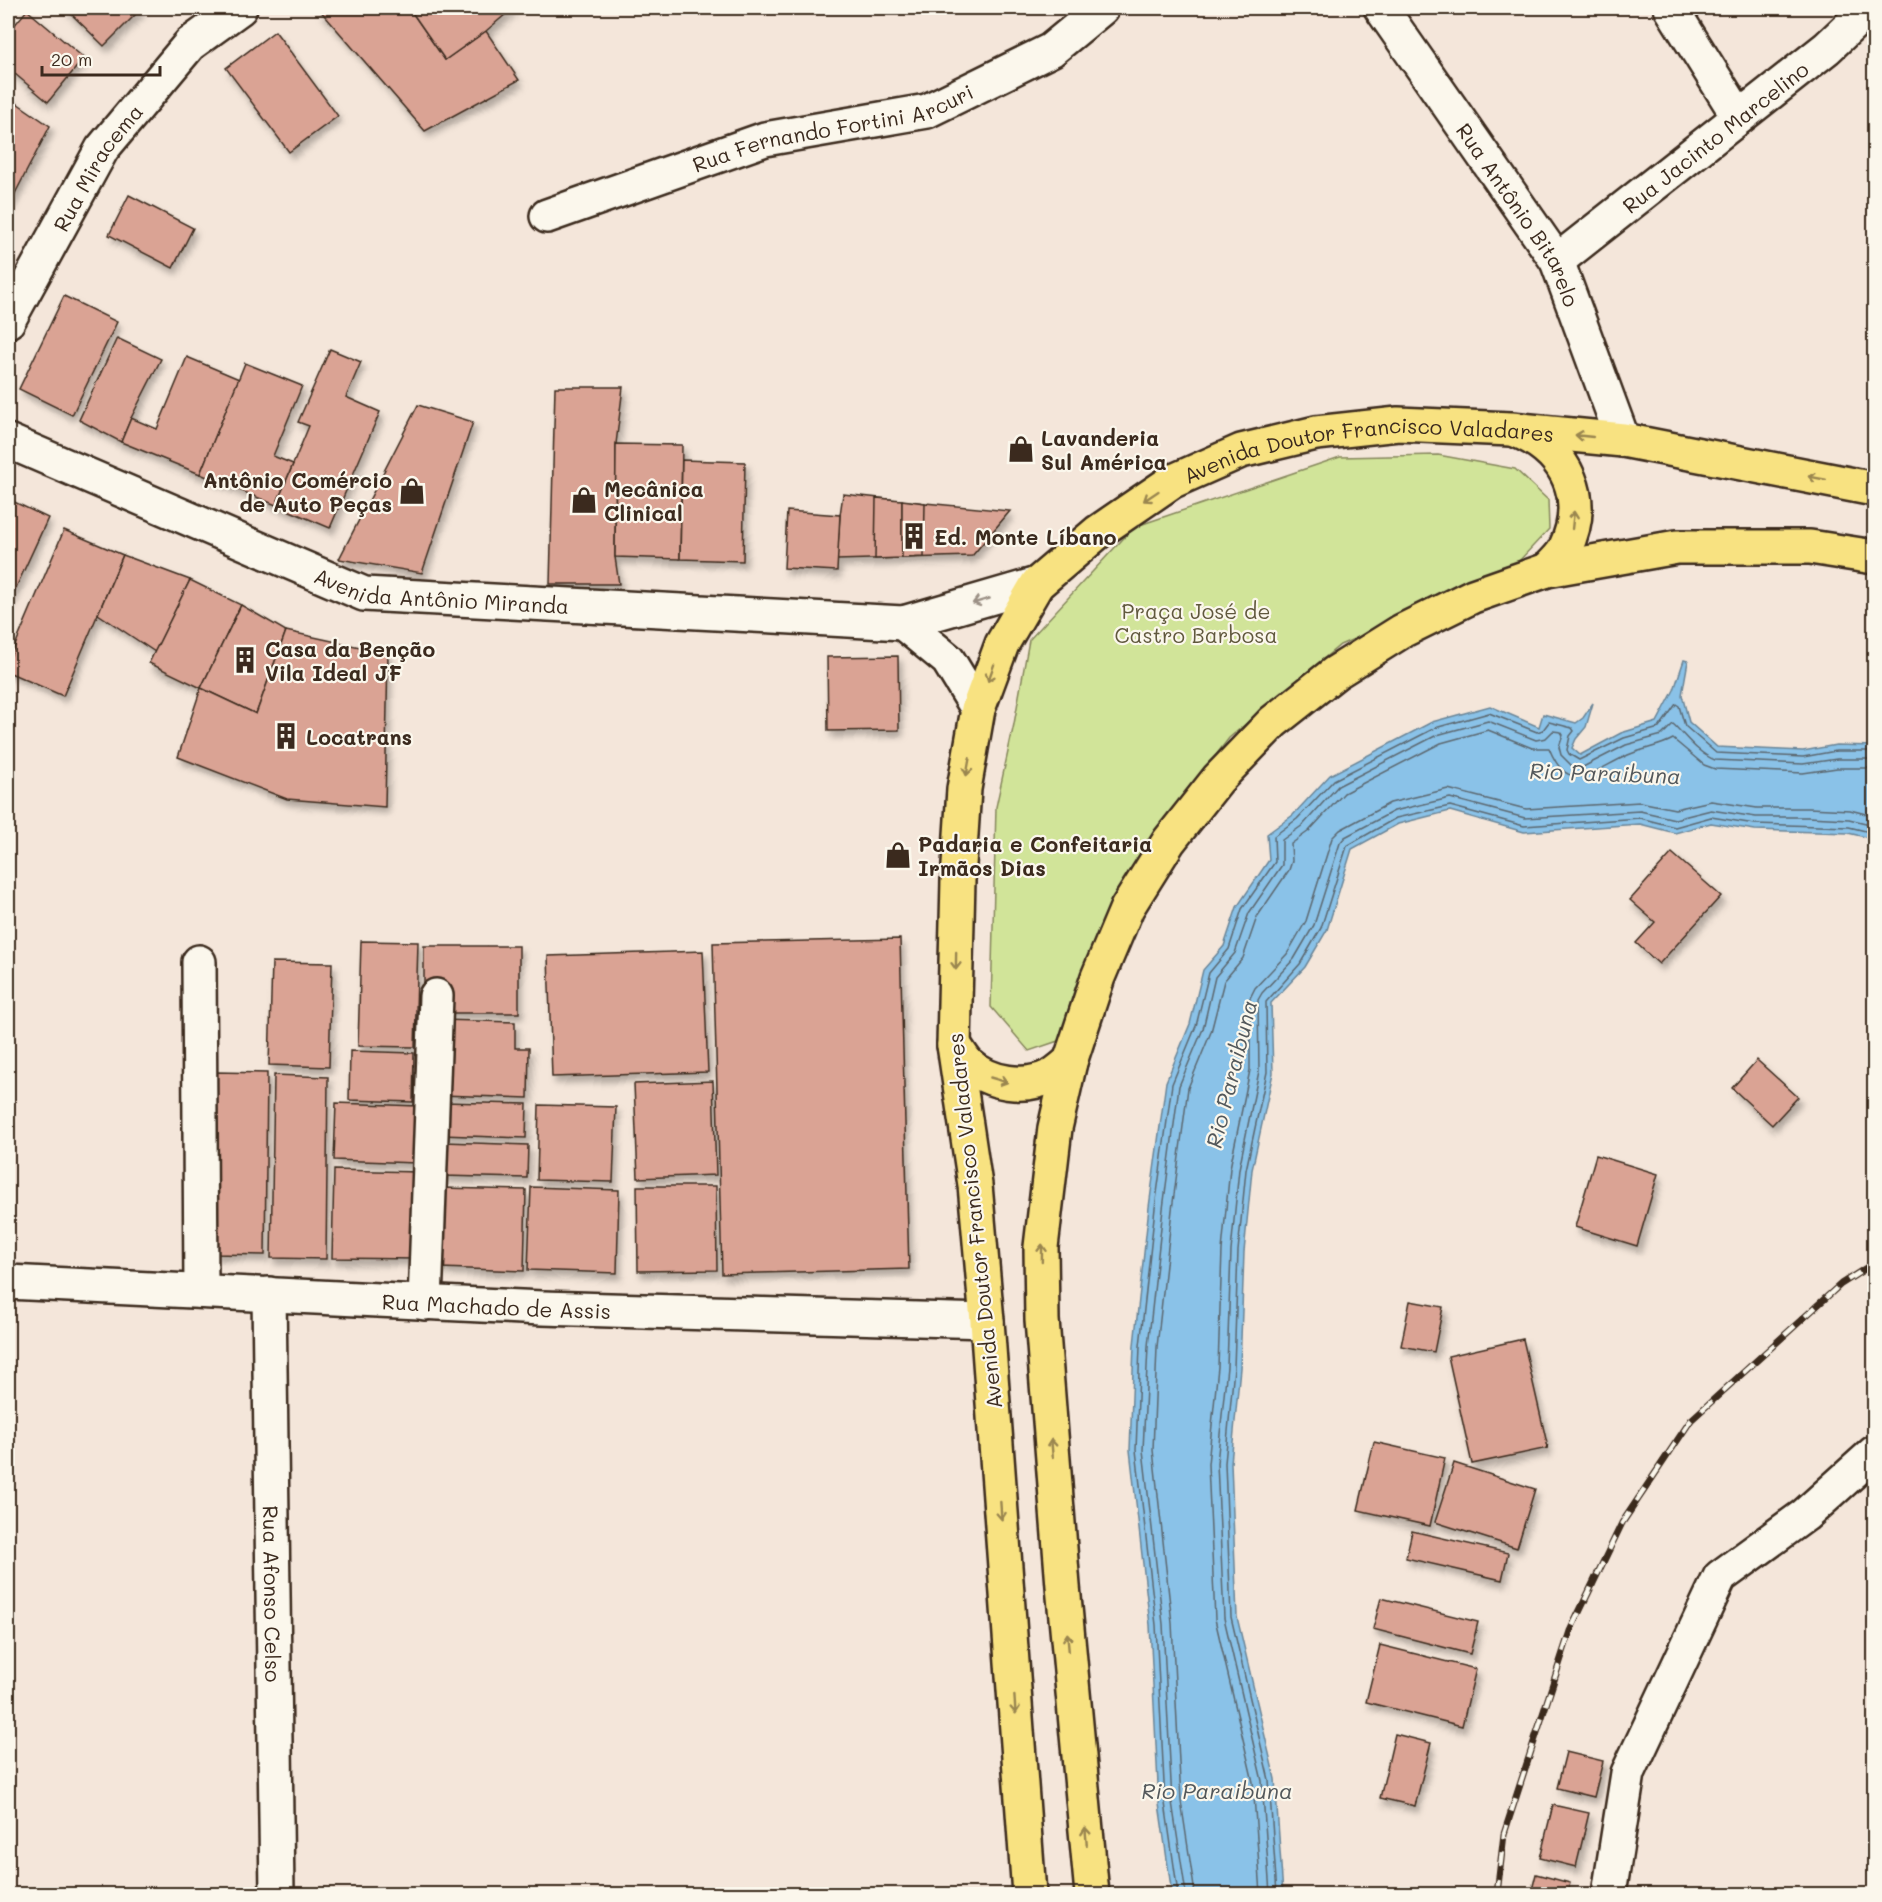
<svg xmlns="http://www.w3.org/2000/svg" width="1882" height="1902" viewBox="0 0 1882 1902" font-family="Mali,sans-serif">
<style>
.green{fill:#d1e499;stroke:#86875c;stroke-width:1.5}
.water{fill:#8ac2e8;stroke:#6a8597;stroke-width:1.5}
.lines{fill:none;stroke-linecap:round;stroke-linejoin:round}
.shore{stroke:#5b676f;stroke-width:1.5}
.building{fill:#daa394;stroke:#3b2a1e;stroke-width:1.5;filter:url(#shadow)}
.minor-casing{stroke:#3b2a1e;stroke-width:38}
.highway-casing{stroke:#3b2a1e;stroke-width:38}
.minor{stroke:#fbf7ec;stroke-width:33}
.highway{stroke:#f8e281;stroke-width:33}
.rail-casing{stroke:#3b2a1e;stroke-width:7}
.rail{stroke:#fbf7ec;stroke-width:4.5;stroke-dasharray:14;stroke-linecap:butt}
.oneway{stroke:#9a8650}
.oneway2{stroke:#9b9085}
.labels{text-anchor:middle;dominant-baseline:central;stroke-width:4.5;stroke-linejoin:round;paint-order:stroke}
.street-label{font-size:21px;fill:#3b2a1e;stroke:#fbf7ec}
.poi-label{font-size:21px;font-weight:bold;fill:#3b2a1e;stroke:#fbf7ec;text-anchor:start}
.park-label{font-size:21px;fill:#60583d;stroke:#fbf7ec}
.water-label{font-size:22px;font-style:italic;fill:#53585b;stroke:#fbf7ec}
</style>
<defs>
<filter id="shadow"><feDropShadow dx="3.5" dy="6" stdDeviation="3" flood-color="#0004"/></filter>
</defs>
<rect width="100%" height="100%" fill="#f4e6da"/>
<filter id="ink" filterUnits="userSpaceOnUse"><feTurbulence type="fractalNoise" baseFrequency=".0167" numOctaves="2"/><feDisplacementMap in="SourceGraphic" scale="12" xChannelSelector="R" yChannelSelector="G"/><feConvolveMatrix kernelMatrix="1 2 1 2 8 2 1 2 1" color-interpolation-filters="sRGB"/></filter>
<g filter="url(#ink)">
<!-- green -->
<polygon class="green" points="1438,455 1515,469 1548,500 1549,529 1519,561 1424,609 1340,645 1229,738 1160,828 1087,1002 1058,1041 1029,1051 991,1007 996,807 1014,724 1029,640 1134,527 1340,457"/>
<!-- water -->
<polygon class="water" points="1684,660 1688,661 1682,695 1689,722 1717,747 1803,751 1836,745 1874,746 1874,839 1848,833 1755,830 1711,823 1675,833 1640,824 1524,832 1450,811 1398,824 1352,849 1327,930 1305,967 1271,1003 1273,1073 1252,1170 1244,1252 1240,1368 1231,1463 1237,1617 1275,1779 1283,1894 1172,1894 1159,1804 1150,1625 1130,1450 1134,1345 1149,1207 1166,1082 1190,1024 1203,970 1224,946 1237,907 1269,860 1267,834 1293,815 1330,775 1432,722 1490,706 1539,727 1543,714 1576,723 1583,718 1593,703 1586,727 1576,739 1572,748 1580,755 1621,733 1657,722 1674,690"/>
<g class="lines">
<!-- shore -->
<g class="shore">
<polyline points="1178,1894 1165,1803 1156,1625 1136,1450 1140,1346 1155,1208 1172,1084 1196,1026 1209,973 1229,949 1242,909 1275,862 1274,836 1297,819 1334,780 1435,728 1489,713 1537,732 1543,730 1549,722 1572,728 1574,731 1570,736 1567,750 1569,754 1579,760 1624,738 1659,728 1676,704 1679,706 1685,726 1716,753 1803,757 1836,751 1874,751"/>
<path d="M 1186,1894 L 1172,1802 L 1163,1624 L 1143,1450 L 1148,1346 L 1163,1209 L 1179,1086 L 1203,1029 L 1215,977 L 1235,953 L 1249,913 L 1282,865 L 1282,840 L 1303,825 L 1338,786 L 1437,735 L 1488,721 L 1536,740 L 1546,738 L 1553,731 L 1561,732 L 1563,735 L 1559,747 L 1561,755 L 1572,766 L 1581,768 L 1626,745 L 1662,735 L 1673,724 C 1685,735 1698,754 1715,760 L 1803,764 L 1837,759 L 1874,759"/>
<path d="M 1195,1894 L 1181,1801 L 1172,1623 L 1153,1450 L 1157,1347 L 1172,1210 L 1188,1088 L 1211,1032 L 1224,981 L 1243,958 L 1257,917 L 1289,870 L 1292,861 L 1291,844 L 1309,831 L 1344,793 L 1441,743 L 1488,730 L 1532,748 L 1549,748 C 1569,798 1594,770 1628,755 C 1643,748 1659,747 1673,739 L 1704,765 L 1715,769 L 1803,773 L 1837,768 L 1874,768"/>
<polyline points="1261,1894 1253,1782 1215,1619 1208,1464 1218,1367 1222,1250 1230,1168 1250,1070 1250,998 1255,988 1287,954 1306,921 1332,838 1340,830 1390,803 1448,789 1526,809 1640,802 1675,809 1711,801 1757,808 1809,808 1850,810 1874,816"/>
<polyline points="1270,1894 1262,1781 1224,1618 1217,1463 1227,1367 1231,1251 1239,1169 1259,1071 1258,1000 1262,993 1294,959 1314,925 1340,843 1345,837 1394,811 1450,798 1525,818 1640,811 1675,819 1711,810 1756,817 1808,817 1849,819 1874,825"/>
<polyline points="1277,1894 1269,1780 1231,1617 1225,1463 1234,1368 1238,1251 1246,1170 1267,1072 1266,1002 1300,964 1321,928 1347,846 1396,818 1450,806 1524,826 1640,818 1675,827 1711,817 1755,824 1849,827 1874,833"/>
</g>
</g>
<!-- building -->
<g class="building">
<polygon points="65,8 142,8 104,46"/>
<polygon points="318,8 409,8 445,60 486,31 519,80 425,131"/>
<polygon points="409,8 513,8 486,31 445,60"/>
<polygon points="27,10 84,58 48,102 8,68 8,33"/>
<polygon points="275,31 338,116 289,152 226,68"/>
<polygon points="8,97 50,126 8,207"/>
<polygon points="129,195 193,228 173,268 109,235"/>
<polygon points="64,296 117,322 72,415 19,389"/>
<polygon points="117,338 161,359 131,418 121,442 79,420"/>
<polygon points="330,349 361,362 346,397 380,412 330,528 276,505 309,426 298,422"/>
<polygon points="187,357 239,379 200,474 121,442 131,418 157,429"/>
<polygon points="245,363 302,386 273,456 293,464 276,505 200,474"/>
<polygon points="555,387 623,387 616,444 615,557 619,584 550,584"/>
<polygon points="418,405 473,422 422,573 339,559"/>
<polygon points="616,444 682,445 680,559 615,557"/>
<polygon points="682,460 745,462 743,561 680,559"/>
<polygon points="843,494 925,503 1010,511 972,556 837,560 840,515"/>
<polygon points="876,498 902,500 902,558 875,559"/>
<polygon points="8,499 48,518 8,605"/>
<polygon points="902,500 925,503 924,557 902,558"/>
<polygon points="787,511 840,515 837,571 784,568"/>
<polygon points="64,530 123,555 63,696 8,672 8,662"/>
<polygon points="123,555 190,580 155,652 98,614"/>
<polygon points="190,580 241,605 201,688 149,663"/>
<polygon points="241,605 286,631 256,714 201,688"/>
<polygon points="286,631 388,653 385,807 287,799 178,757 201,688 256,714"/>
<polygon points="898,656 899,730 828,731 827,657"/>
<polygon points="1672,853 1721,896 1659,964 1636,943 1655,922 1630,900"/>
<polygon points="900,939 909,1269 722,1274 713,943"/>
<polygon points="361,941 418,942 415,1047 358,1046"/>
<polygon points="424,946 519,946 519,1013 447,1013 424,986"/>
<polygon points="703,951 708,1072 552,1077 548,956"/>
<polygon points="272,962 332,963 329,1067 269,1065"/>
<polygon points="442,1020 515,1022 515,1048 529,1048 528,1098 440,1095"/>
<polygon points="350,1051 414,1053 413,1102 349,1100"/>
<polygon points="1757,1060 1798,1097 1772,1125 1732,1088"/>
<polygon points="215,1072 267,1073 265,1255 213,1254"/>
<polygon points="274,1075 328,1077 326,1259 271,1258"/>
<polygon points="713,1081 716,1175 638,1178 634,1084"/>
<polygon points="443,1102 527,1104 526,1138 441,1135"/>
<polygon points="336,1103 418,1106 416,1163 334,1160"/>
<polygon points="539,1105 616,1107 613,1182 537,1180"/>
<polygon points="445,1142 528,1145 527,1178 443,1176"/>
<polygon points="1596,1155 1658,1174 1637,1246 1575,1227"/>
<polygon points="334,1170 418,1172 417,1259 332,1258"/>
<polygon points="637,1186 716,1186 717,1270 638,1271"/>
<polygon points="531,1187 619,1190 617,1273 528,1270"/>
<polygon points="443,1188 526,1190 524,1271 441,1268"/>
<polygon points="1410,1301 1443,1307 1434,1352 1401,1346"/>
<polygon points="1523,1339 1548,1448 1472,1464 1448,1356"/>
<polygon points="1374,1442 1445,1458 1430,1526 1358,1510"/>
<polygon points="1454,1463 1535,1489 1517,1548 1435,1522"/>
<polygon points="1412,1531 1508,1553 1502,1580 1406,1558"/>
<polygon points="1381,1598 1478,1622 1470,1654 1373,1629"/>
<polygon points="1380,1645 1476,1669 1462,1726 1366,1702"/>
<polygon points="1395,1734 1431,1743 1415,1806 1380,1798"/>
<polygon points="1566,1752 1603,1761 1594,1797 1557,1788"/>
<polygon points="1553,1805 1589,1813 1576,1867 1540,1858"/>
<polygon points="1536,1874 1570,1883 1567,1894 1531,1894"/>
</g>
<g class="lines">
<defs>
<g id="minor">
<path id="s1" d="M 1381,8 L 1557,261 L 1623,440"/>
<polyline points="1671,8 1739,117"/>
<path id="s2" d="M 547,216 L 765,139 L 927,111 L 1051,50 L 1102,8"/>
<path id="s3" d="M 1557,261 L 1827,48 L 1865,12 L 1866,8"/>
<path id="s4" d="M 8,321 L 102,149 L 190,44 L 240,8"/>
<path id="s5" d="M 8,441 L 364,594 L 903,623 L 1037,584"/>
<polyline points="903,623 948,660 978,709"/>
<polyline points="199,962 201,1291"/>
<path id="s6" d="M 8,1282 L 542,1308 L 987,1321"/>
<path id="s7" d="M 269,1294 L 277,1894"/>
<polyline points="425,1303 436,996"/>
<polyline points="1609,1894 1628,1773 1720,1577 1805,1515 1874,1453"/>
</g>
<g id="highway">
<path d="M 1518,431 C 1568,452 1589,499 1565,549 C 1561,557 1553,564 1547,570"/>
<path d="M 954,1045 C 959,1051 963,1059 968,1064 C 990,1084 1025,1089 1051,1076 C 1058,1072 1064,1066 1070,1062"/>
<path id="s8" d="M 1029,1894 L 987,1321 L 975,1185 L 954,1045 L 958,880 L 964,789 L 978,709 L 1002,644 L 1037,584 L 1098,532 L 1171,482 L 1241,451 L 1316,433 L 1398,424 L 1511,429 L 1623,440 L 1874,489"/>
<polyline points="1092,1894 1063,1586 1042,1320 1041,1247 1055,1128 1070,1062 1098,977 1127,908 1169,841 1218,779 1273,722 1335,673 1402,631 1473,596 1547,570 1677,547 1810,547 1874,557"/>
</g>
</defs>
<!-- minor casing -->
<use href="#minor" class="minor-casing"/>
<!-- highway casing -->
<use href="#highway" class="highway-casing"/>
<!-- minor -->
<use href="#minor" class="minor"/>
<!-- highway -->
<use href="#highway" class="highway"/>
<defs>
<polyline id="rail" points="1497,1894 1504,1834 1570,1631 1622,1523 1691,1420 1841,1284 1874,1263"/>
</defs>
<!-- rail casing -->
<use href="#rail" class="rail-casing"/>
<!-- rail -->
<use href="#rail" class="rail"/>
</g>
<!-- one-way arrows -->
<defs><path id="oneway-shaft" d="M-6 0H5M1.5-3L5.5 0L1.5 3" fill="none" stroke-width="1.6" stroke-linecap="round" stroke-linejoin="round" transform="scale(1.5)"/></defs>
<g class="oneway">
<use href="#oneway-shaft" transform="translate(1584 436) rotate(-174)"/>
<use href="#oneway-shaft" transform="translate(1817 478) rotate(-169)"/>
<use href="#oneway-shaft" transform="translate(1151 496) rotate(146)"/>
<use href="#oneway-shaft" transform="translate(1573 520) rotate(-84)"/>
<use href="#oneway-shaft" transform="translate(991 673) rotate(110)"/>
<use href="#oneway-shaft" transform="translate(968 767) rotate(100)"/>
<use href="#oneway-shaft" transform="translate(956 961) rotate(91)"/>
<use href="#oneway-shaft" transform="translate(999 1080) rotate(16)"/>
<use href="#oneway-shaft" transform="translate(1042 1253) rotate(-89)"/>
<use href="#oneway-shaft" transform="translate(1052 1448) rotate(-95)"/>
<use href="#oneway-shaft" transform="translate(1001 1511) rotate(86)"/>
<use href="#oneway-shaft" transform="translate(1068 1642) rotate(-95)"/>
<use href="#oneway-shaft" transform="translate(1015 1705) rotate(86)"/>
<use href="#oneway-shaft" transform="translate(1086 1836) rotate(-95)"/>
</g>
<use class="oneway2" href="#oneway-shaft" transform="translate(981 601) rotate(164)"/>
</g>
<!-- icons -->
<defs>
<symbol id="shop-bare" viewBox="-9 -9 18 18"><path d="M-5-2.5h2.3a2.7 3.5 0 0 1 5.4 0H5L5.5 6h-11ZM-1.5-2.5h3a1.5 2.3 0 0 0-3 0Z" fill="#3b2a1e" stroke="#fbf7ec" stroke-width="2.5" paint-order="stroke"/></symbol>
<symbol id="building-bare" viewBox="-9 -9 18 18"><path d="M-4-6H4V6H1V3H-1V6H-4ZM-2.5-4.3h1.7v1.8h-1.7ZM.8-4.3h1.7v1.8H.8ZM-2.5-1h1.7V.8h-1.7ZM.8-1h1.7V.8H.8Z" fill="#3b2a1e" stroke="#fbf7ec" stroke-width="2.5" paint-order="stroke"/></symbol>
</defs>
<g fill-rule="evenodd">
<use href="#shop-bare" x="1002" y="430" width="38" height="38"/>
<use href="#shop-bare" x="393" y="472" width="38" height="38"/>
<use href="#shop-bare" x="565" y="481" width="38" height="38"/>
<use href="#building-bare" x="895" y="517" width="38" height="38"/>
<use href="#building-bare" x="226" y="641" width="38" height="38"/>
<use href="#building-bare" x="267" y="717" width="38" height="38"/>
<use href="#shop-bare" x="879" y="836" width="38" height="38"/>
</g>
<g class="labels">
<!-- street labels -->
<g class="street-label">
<text stroke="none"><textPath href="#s2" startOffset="300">Rua Fernando Fortini Arcuri</textPath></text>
<text stroke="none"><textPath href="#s3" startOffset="201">Rua Jacinto Marcelino</textPath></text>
<text stroke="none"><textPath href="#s4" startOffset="178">Rua Miracema</textPath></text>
<text stroke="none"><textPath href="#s1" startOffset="249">Rua Antônio Bitarelo</textPath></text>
<text stroke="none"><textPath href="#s8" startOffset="1701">Avenida Doutor Francisco Valadares</textPath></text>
<text stroke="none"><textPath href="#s5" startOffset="464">Avenida Antônio Miranda</textPath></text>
<text transform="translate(974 1221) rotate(-96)">Avenida Doutor Francisco Valadares</text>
<text stroke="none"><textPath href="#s6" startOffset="489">Rua Machado de Assis</textPath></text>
<text stroke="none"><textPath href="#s7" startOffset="300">Rua Afonso Celso</textPath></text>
</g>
<!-- poi labels -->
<g class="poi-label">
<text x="1041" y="437">Lavanderia<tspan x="1041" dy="24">Sul América</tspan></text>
<text x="392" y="479" text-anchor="end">Antônio Comércio<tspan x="392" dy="24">de Auto Peças</tspan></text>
<text x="604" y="488">Mecânica<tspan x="604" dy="24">Clinical</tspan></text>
<text x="934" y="536">Ed. Monte Líbano</text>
<text x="265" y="648">Casa da Benção<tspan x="265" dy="24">Vila Ideal JF</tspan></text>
<text x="306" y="736">Locatrans</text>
<text x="918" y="843">Padaria e Confeitaria<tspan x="918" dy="24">Irmãos Dias</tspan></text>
</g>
<!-- park labels -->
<g class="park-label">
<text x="1196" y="610">Praça José de<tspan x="1196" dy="24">Castro Barbosa</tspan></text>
</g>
<!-- water labels -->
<g class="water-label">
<text transform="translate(1605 773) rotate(2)">Rio Paraibuna</text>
<text transform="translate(1231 1074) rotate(-76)">Rio Paraibuna</text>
<text x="1217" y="1790">Rio Paraibuna</text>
</g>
</g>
<!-- margin -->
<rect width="1882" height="1902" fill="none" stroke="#fbf7ec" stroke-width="30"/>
<rect x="15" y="15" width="1852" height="1872" fill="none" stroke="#3b2a1e" stroke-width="2" filter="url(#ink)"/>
<!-- scale -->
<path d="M42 66v9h118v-9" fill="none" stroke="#3b2a1e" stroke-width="3"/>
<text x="51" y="66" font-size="18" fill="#3b2a1e" stroke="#fbf7ec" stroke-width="4.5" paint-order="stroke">20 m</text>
</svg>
